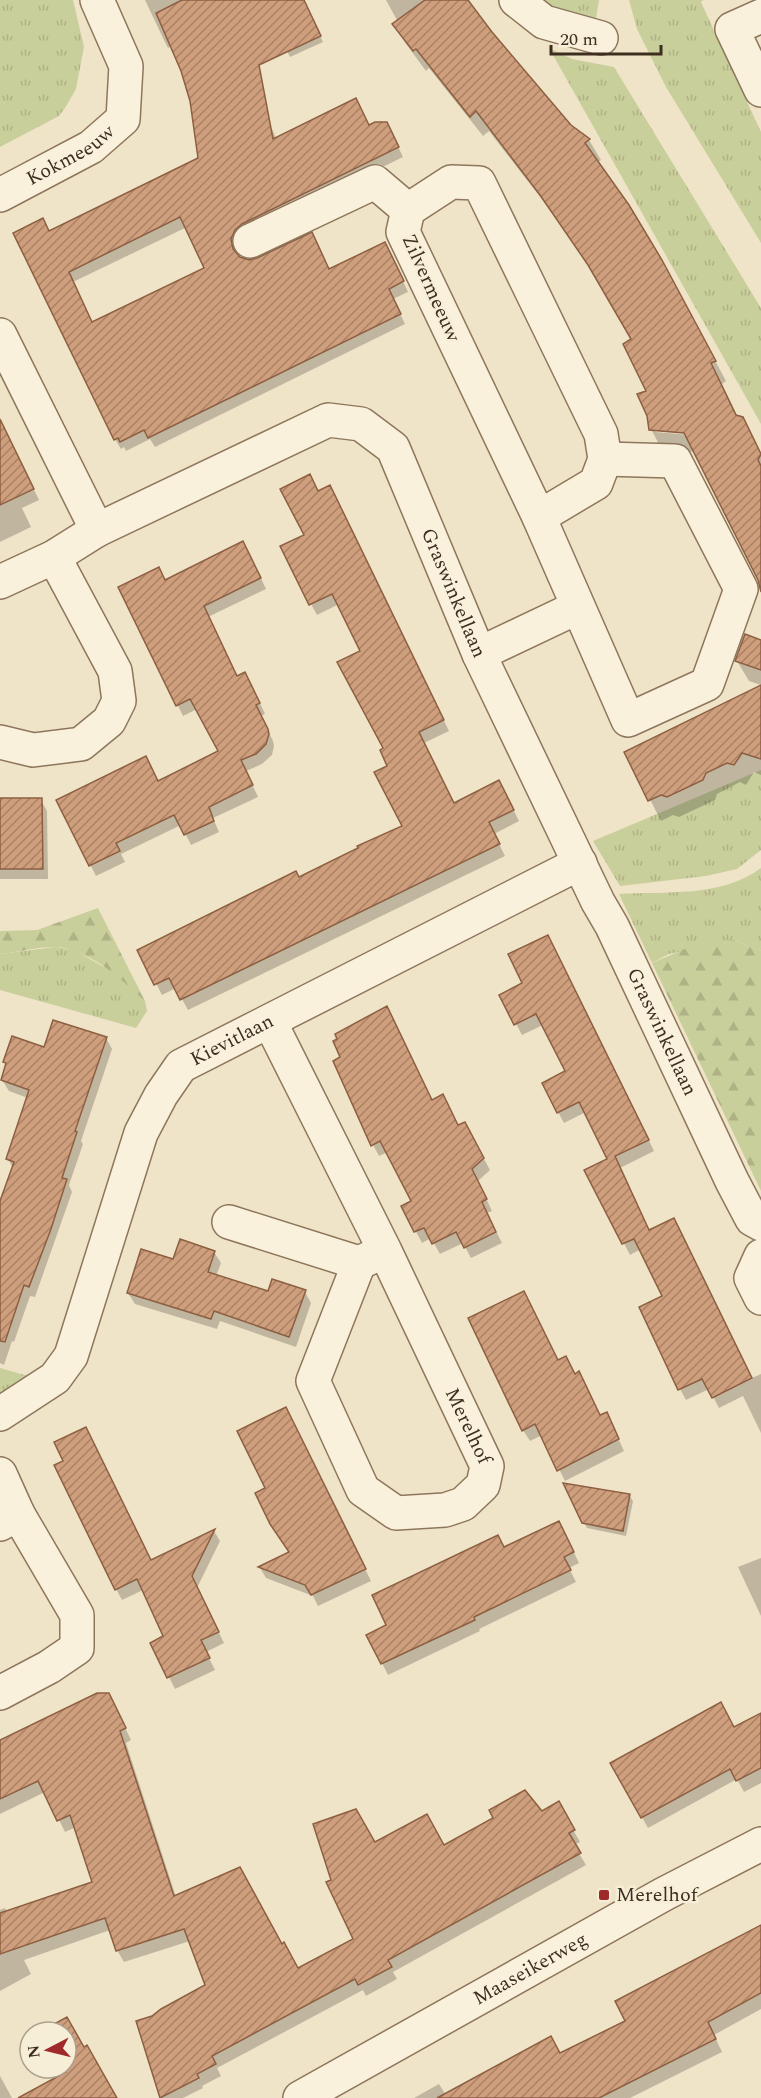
<svg xmlns="http://www.w3.org/2000/svg" width="761" height="2098" viewBox="0 0 761 2098" font-family="Spectral,serif">
<style>
.grass{fill:url(#grass-tufts)}
.forest{fill:url(#forest-firs)}
.shadow{fill:#0003;fill-rule:evenodd}
.building{fill:url(#building-hatch);stroke:#8d5f41;stroke-width:1.5;fill-rule:evenodd}
.lines{fill:none;stroke-linecap:round;stroke-linejoin:round}
.minor-casing{stroke:#8d765c;stroke-width:36}
.minor{stroke:#faf1dc;stroke-width:33}
.poi-dot{fill:#9e2a2b;stroke:#f7eed8;stroke-width:2}
.labels{text-anchor:middle;dominant-baseline:central;stroke-width:5;stroke-linejoin:round;paint-order:stroke}
.street-label{font-size:20px;fill:#3d2e20;stroke:#f7eed8}
.poi-label{font-size:20px;fill:#3d2e20;stroke:#f7eed8;text-anchor:start}
</style>
<defs>
<pattern id="grass-tufts" width="24" height="20" patternUnits="userSpaceOnUse" patternTransform="scale(1.5)"><rect width="24" height="20" fill="#c9cf9b"/><path d="M3 7l-1-3M5 7V3M7 7l1-3M15 17l-1-3M17 17v-4M19 17l1-3" fill="none" stroke="#aeb285"/></pattern>
<pattern id="forest-firs" width="22" height="20" patternUnits="userSpaceOnUse" patternTransform="scale(1.5)"><rect width="22" height="20" fill="#c9cf9b"/><path d="M5 1l3.5 6h-7zM16 11l3.5 6h-7z" fill="#aeb285"/></pattern>
<pattern id="building-hatch" width="6" height="6" patternUnits="userSpaceOnUse" patternTransform="scale(1.5)"><rect width="6" height="6" fill="#cf9f7d"/><path d="M-1 1l2-2M0 6l6-6M5 7l2-2" fill="none" stroke="#a98266"/></pattern>
</defs>
<rect width="100%" height="100%" fill="#f0e4c8"/>
<!-- grass -->
<g class="grass">
<polygon points="0,0 73,0 84,47 76,89 65,108 59,116 0,147"/>
<polygon points="536,0 599,0 594,31"/>
<polygon points="629,0 703,0 701,2 761,132 761,243 666,87 637,29"/>
<polygon points="549,48 572,59 614,67 761,308 761,424"/>
<polygon points="761,770 761,850 737,869 706,876 620,886 593,841"/>
<path d="M 761,868 L 761,951 L 734,940 L 669,954 L 652,963 L 619,894 C 666,891 721,898 761,868 Z"/>
<polygon points="55,947 75,950 117,975 145,1001 147,1011 136,1028 0,990 0,954"/>
<polygon points="0,1368 28,1376 0,1395"/>
</g>
<!-- forest -->
<g class="forest">
<path d="M 98,908 L 145,1001 C 122,980 88,948 55,947 C 37,947 18,952 0,954 L 0,931 L 37,930 Z"/>
<polygon points="734,940 761,951 761,1191 652,963 701,942"/>
</g>
<!-- shadow -->
<g class="shadow">
<path d="M 145,0 L 198,0 L 219,32 L 274,133 L 276,140 L 369,127 L 392,134 L 403,157 L 247,234 L 240,240 L 236,250 L 237,256 L 249,261 L 329,271 L 390,253 L 408,292 L 393,299 L 405,324 L 155,447 L 150,439 L 126,451 L 124,447 L 121,449 L 115,439 L 49,233 L 199,159 L 191,100 L 182,71 L 172,46 L 168,48 L 163,38 ZM 187,227 L 206,269 L 93,324 L 73,282 Z"/>
<polygon points="262,0 303,0 323,42 290,57"/>
<path d="M 386,0 L 466,0 L 490,33 L 570,126 L 589,140 L 601,160 L 597,163 L 673,282 L 726,381 L 722,384 L 738,417 L 754,439 L 761,454 L 761,588 L 759,580 L 695,452 L 662,450 L 651,429 L 648,392 L 633,340 L 602,286 L 554,215 L 489,131 L 483,136 L 429,68 L 426,71 L 406,44 L 394,24 L 398,22 ZM 655,429 L 692,432 L 691,435 L 655,432 Z"/>
<polygon points="0,457 20,461 39,500 22,508 31,527 0,542"/>
<polygon points="318,492 336,498 449,731 424,743 454,804 505,793 519,821 494,834 505,856 188,1010 176,988 162,995 139,950 299,879 404,827 362,652 339,604 317,615 311,604 306,535"/>
<polygon points="249,553 266,589 208,617 238,677 251,684 265,714 261,716 273,741 274,746 272,755 262,764 246,771 258,797 213,818 219,832 191,845 181,825 121,854 125,862 96,876 58,801 158,782 220,752 197,709 183,716 120,587 165,581"/>
<polygon points="761,641 761,685 749,681 737,661"/>
<polygon points="761,687 761,775 754,772 746,785 740,782 717,794 715,800 679,817 673,815 661,821 626,752"/>
<polygon points="0,800 41,800 47,811 48,879 0,879"/>
<polygon points="554,947 654,1151 620,1168 650,1231 680,1230 752,1378 761,1374 761,1433 743,1396 719,1408 709,1389 686,1400 680,1389 664,1297 641,1249 630,1255 586,1170 609,1160 586,1112 564,1123 558,1112 567,1072 543,1025 522,1035 501,995 524,984"/>
<polygon points="106,1038 112,1049 81,1141 83,1144 69,1185 72,1192 35,1297 30,1296 14,1342 12,1341 4,1365 0,1363 0,1207 13,1168 8,1159 28,1098 9,1091 2,1080 7,1065 5,1062 45,1049"/>
<polygon points="432,1101 459,1126 471,1135 490,1170 478,1181 492,1211 487,1213 502,1243 471,1258 463,1243 440,1254 431,1238 422,1243 403,1207 413,1202 388,1152 379,1156 366,1132"/>
<polygon points="214,1252 221,1263 216,1276 269,1293 305,1292 311,1303 296,1347 220,1321 217,1329 135,1304 128,1293 174,1261"/>
<polygon points="558,1362 600,1417 612,1425 624,1451 565,1481 542,1435 530,1441 523,1430"/>
<polygon points="292,1420 371,1581 318,1606 313,1596 266,1578 260,1568 290,1553 267,1489"/>
<polygon points="629,1495 633,1501 626,1536 587,1528 584,1522"/>
<polygon points="214,1531 220,1541 197,1588 224,1643 206,1652 215,1670 175,1689 152,1643 165,1637 143,1590 122,1600 116,1589 152,1561"/>
<polygon points="565,1534 579,1563 569,1568 576,1582 479,1629 480,1631 388,1675 368,1635 388,1626 504,1548"/>
<polygon points="761,1558 761,1616 738,1567"/>
<polygon points="115,1707 131,1740 126,1743 176,1897 282,1945 298,1970 355,1939 374,1844 444,1847 541,1812 558,1803 580,1842 574,1845 586,1865 393,1972 397,1979 366,1996 363,1990 217,2068 221,2076 202,2086 203,2088 183,2098 162,2098 160,2094 153,2017 207,1986 190,1941 124,1962 117,1950 110,1930 24,1960 31,1974 0,1991 0,1910 5,1908 7,1913 94,1883 76,1827 65,1832 45,1792 0,1814 0,1742"/>
<polygon points="761,1715 761,1783 744,1792 737,1779 648,1828 612,1764 734,1729"/>
<polygon points="761,1927 761,2009 714,2035 722,2052 630,2098 414,2098 439,2084 446,2095 560,2055 627,2022"/>
<polygon points="0,2076 12,2098 0,2098"/>
</g>
<!-- building -->
<g class="building">
<path d="M 182,0 L 304,0 L 321,36 L 259,65 L 273,139 L 356,98 L 369,125 L 375,122 L 387,122 L 399,147 L 242,224 L 235,230 L 231,239 L 233,249 L 240,257 L 249,260 L 257,258 L 312,232 L 329,269 L 385,242 L 404,281 L 389,289 L 401,314 L 148,438 L 144,430 L 120,442 L 118,438 L 114,440 L 13,233 L 43,218 L 49,231 L 198,158 L 190,101 L 181,71 L 156,13 ZM 180,217 L 204,268 L 92,322 L 69,272 Z"/>
<polygon points="425,0 468,0 492,32 571,125 590,139 585,143 629,205 662,260 716,361 711,363 736,415 743,417 761,454 758,460 761,466 761,592 758,580 684,433 649,430 647,416 637,394 646,391 623,344 631,339 588,265 540,195 476,111 470,117 416,49 413,51 392,24"/>
<polygon points="0,419 34,489 0,505"/>
<polygon points="310,474 318,491 330,485 444,720 419,732 454,803 499,780 514,810 489,822 500,844 180,1000 169,978 154,985 137,950 296,871 299,877 358,848 357,846 402,826 374,772 387,766 380,750 383,748 337,662 360,651 332,594 309,605 280,546 304,535 280,489"/>
<polygon points="243,541 261,578 204,606 237,676 245,672 260,703 256,705 268,729 269,734 266,744 256,754 241,760 253,785 209,807 214,821 184,835 174,815 116,843 120,851 89,866 56,800 146,756 158,781 218,751 190,699 176,706 118,587 159,567 165,580"/>
<polygon points="745,634 761,640 761,670 735,661"/>
<polygon points="761,685 761,759 742,753 734,765 727,763 706,773 703,780 667,797 661,795 648,801 624,752"/>
<polygon points="0,798 42,798 43,869 0,869"/>
<polygon points="548,935 649,1140 615,1156 649,1230 674,1218 752,1378 712,1398 702,1379 678,1390 639,1307 662,1296 634,1239 622,1244 584,1170 607,1159 579,1102 557,1113 542,1083 565,1071 536,1014 514,1025 499,995 522,983 508,954"/>
<polygon points="387,1006 432,1100 443,1094 458,1125 465,1122 484,1158 472,1169 487,1199 482,1202 496,1232 464,1248 456,1232 432,1244 424,1228 414,1232 401,1206 411,1201 380,1141 371,1146 333,1061 340,1057 333,1041 337,1039 335,1034"/>
<polygon points="53,1020 107,1037 75,1131 77,1132 62,1178 67,1179 51,1229 29,1287 24,1285 5,1342 0,1341 0,1201 14,1162 6,1159 29,1090 1,1080 6,1063 3,1062 12,1036 44,1047"/>
<polygon points="180,1239 215,1251 208,1272 268,1291 272,1279 306,1290 289,1337 214,1311 211,1319 127,1293 141,1249 173,1259"/>
<polygon points="524,1291 558,1360 566,1356 575,1374 579,1371 600,1415 607,1412 619,1439 557,1471 535,1424 522,1431 468,1318"/>
<polygon points="286,1407 366,1569 311,1595 305,1585 258,1567 289,1552 270,1524 255,1493 265,1488 237,1431"/>
<polygon points="86,1427 151,1560 215,1529 192,1576 219,1632 201,1640 210,1658 167,1678 150,1643 163,1636 137,1579 115,1590 54,1465 63,1461 54,1442"/>
<polygon points="563,1483 630,1494 623,1531 582,1523"/>
<polygon points="559,1521 574,1552 564,1557 571,1570 474,1617 475,1620 381,1664 366,1635 386,1625 372,1595 498,1535 504,1547"/>
<polygon points="97,1693 109,1693 126,1728 120,1731 174,1896 240,1867 282,1944 284,1942 298,1968 353,1939 326,1882 331,1880 313,1824 356,1809 375,1842 427,1814 444,1845 493,1818 489,1810 525,1790 542,1811 559,1801 575,1830 569,1833 581,1853 388,1960 392,1967 358,1985 355,1979 212,2056 216,2064 197,2074 199,2078 160,2098 136,2021 152,2016 161,2009 205,1985 184,1929 116,1951 105,1918 0,1954 0,1913 92,1882 70,1815 57,1821 38,1781 0,1799 0,1740"/>
<polygon points="721,1702 734,1727 761,1713 761,1768 736,1781 730,1769 641,1818 610,1763"/>
<polygon points="761,1925 761,1993 708,2022 716,2039 599,2098 437,2098 551,2036 560,2053 625,2021 615,2001"/>
<polygon points="67,2017 84,2047 87,2045 117,2098 18,2098 66,2072 64,2068 66,2068 66,2032 44,2032 43,2030"/>
</g>
<g class="lines">
<defs>
<g id="minor">
<polyline points="516,0 544,22 601,38"/>
<polyline points="761,16 732,29 761,90"/>
<polygon points="451,182 479,183 601,434 605,459 596,483 539,517 403,232 408,210"/>
<path id="s1" d="M 0,195 L 91,147 L 123,119 L 126,66 L 97,0"/>
<polyline points="250,241 375,182 408,210"/>
<path id="s2" d="M 0,335 L 97,530 L 328,420 L 361,424 L 393,448 L 479,654 L 598,902 L 612,926 L 732,1181 L 752,1219 L 761,1224"/>
<polyline points="539,517 628,720 707,684 741,589 675,461 605,459"/>
<polyline points="0,582 54,557 97,530"/>
<polyline points="479,654 578,607"/>
<polyline points="0,742 33,750 81,744 109,721 119,701 115,671 54,557"/>
<path id="s3" d="M 270,1022 L 385,1251 L 487,1466 L 483,1485 L 463,1504 L 445,1510 L 396,1513 L 363,1490 L 313,1381 L 359,1263"/>
<polyline points="229,1222 359,1263 378,1254"/>
<polyline points="761,1256 751,1278 761,1298"/>
<path id="s4" d="M 0,1414 L 55,1378 L 71,1356 L 141,1133 L 161,1095 L 181,1066 L 580,863"/>
<polyline points="0,1474 18,1514"/>
<polyline points="0,1524 18,1514 77,1615 77,1648 49,1667 0,1693"/>
<path id="s5" d="M 300,2098 L 664,1894 L 761,1844"/>
</g>
</defs>
<!-- minor casing -->
<use href="#minor" class="minor-casing"/>
<!-- minor -->
<use href="#minor" class="minor"/>
</g>
<!-- markers -->
<rect class="poi-dot" x="598" y="1889" width="12" height="12" rx="3"/>
<g class="labels">
<!-- street labels -->
<g class="street-label">
<text stroke="none"><textPath href="#s1" startOffset="81">Kokmeeuw</textPath></text>
<text transform="translate(431 288) rotate(66)">Zilvermeeuw</text>
<text stroke="none"><textPath href="#s2" startOffset="704">Graswinkellaan</textPath></text>
<text stroke="none"><textPath href="#s2" startOffset="1190">Graswinkellaan</textPath></text>
<text stroke="none"><textPath href="#s4" startOffset="462">Kievitlaan</textPath></text>
<text stroke="none"><textPath href="#s3" startOffset="450">Merelhof</textPath></text>
<text stroke="none"><textPath href="#s5" startOffset="264">Maaseikerweg</textPath></text>
</g>
<!-- poi labels -->
<g class="poi-label">
<text x="616" y="1895">Merelhof</text>
</g>
</g>
<!-- north arrow -->
<g transform="translate(48 2050) rotate(263)"><circle r="28" fill="#f7eed8" stroke="#ada18e" stroke-width="1.5"/>
<path d="M0-4.5L10 22L0 15L-10 22Z" fill="#9e2a2b"/>
<text y="-9" font-size="16" font-weight="bold" text-anchor="middle" fill="#3d2e20">N</text>
</g>
<!-- scale -->
<path d="M551 45v9h110v-9" fill="none" stroke="#3d2e20" stroke-width="3"/>
<text x="560" y="45" font-size="18" fill="#3d2e20" stroke="#f7eed8" stroke-width="4.5" paint-order="stroke">20 m</text>
</svg>
